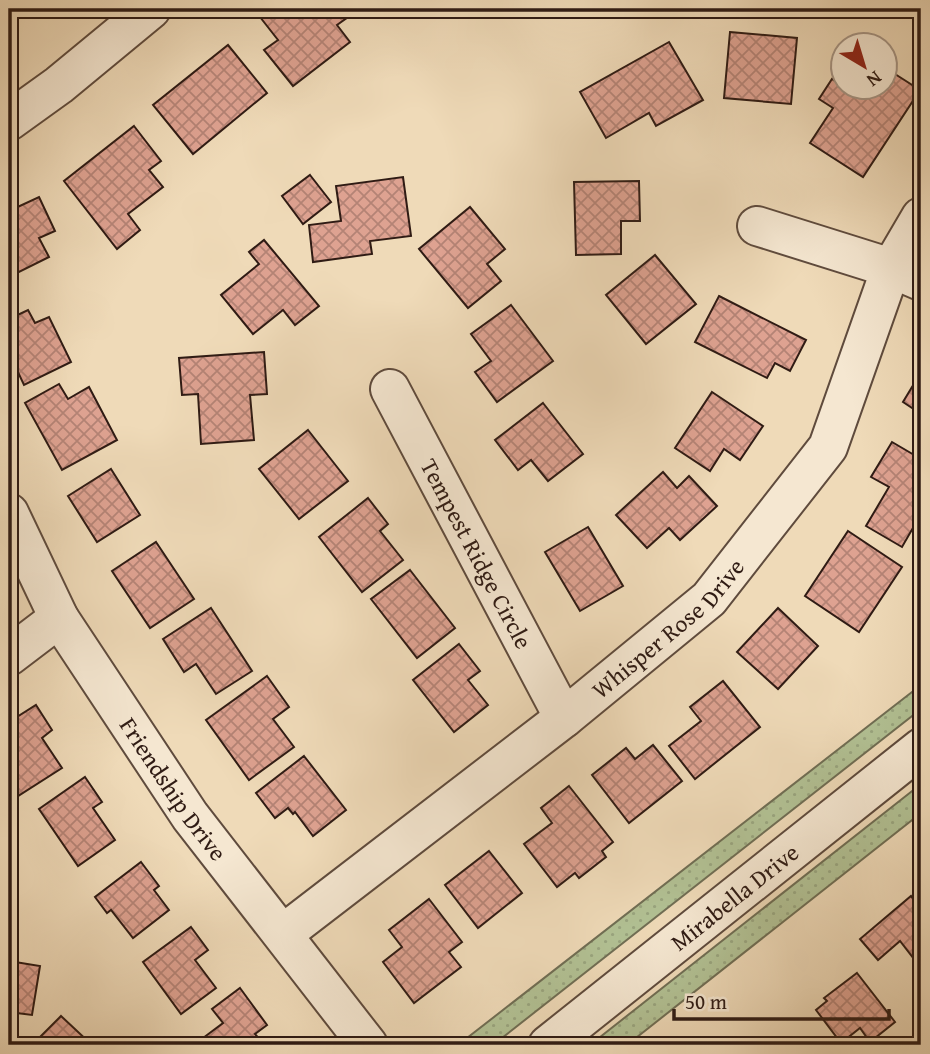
<svg xmlns="http://www.w3.org/2000/svg" width="930" height="1054" viewBox="0 0 930 1054" font-family="'Gentium Book Plus',serif">
<style>
.grass{fill:url(#grass-dots);stroke:#706e54;stroke-width:2}
.building{fill:url(#building-cross-hatch);stroke:#2f1b14;stroke-width:2}
.lines{fill:none;stroke-linecap:round;stroke-linejoin:round}
.minor-casing{stroke:#5f4b3d;stroke-width:42}
.minor{stroke:#f5e7d1;stroke-width:38}
.labels{text-anchor:middle;dominant-baseline:central;stroke-width:5;stroke-linejoin:round;paint-order:stroke}
.street-label{font-size:24px;fill:#2f1b14;stroke:#f5e7d1}
</style>
<defs>
<pattern id="grass-dots" width="8" height="8" patternUnits="userSpaceOnUse" patternTransform="scale(1.75)"><rect width="8" height="8" fill="#b2c194"/><path d="M2 2h.1M6 6h.1" fill="none" stroke="#99a57f" stroke-width="1.8" stroke-linecap="round"/></pattern>
<pattern id="building-cross-hatch" width="8" height="8" patternUnits="userSpaceOnUse" patternTransform="scale(1.75)"><rect width="8" height="8" fill="#dea291"/><path d="M0 0l8 8M0 8l8-8" fill="none" stroke="#b48375"/></pattern>
</defs>
<rect width="100%" height="100%" fill="#efdab8"/>
<filter id="stains"><feTurbulence type="fractalNoise" baseFrequency=".00286" numOctaves="4"/><feColorMatrix values="0 0 0 0 .2 0 0 0 0 .09 0 0 0 0 .02 0 0 0 .5 -.17"/></filter>
<radialGradient id="worn" r=".72"><stop offset=".6" stop-color="#630" stop-opacity="0"/><stop offset="1" stop-color="#630" stop-opacity=".3"/></radialGradient>
<!-- grass -->
<g class="grass">
<polygon points="921,685 921,709 493,1045 458,1045"/>
<polygon points="921,784 921,813 627,1045 590,1045"/>
</g>
<!-- building -->
<g class="building">
<polygon points="270,9 346,9 351,15 337,25 350,42 293,86 264,50 278,40 260,17"/>
<polygon points="730,32 797,38 791,104 724,98"/>
<polygon points="669,42 703,100 656,126 649,113 606,138 580,92"/>
<polygon points="228,45 267,93 193,154 153,105"/>
<polygon points="884,67 920,90 863,177 810,143 833,108 819,99 832,79 847,89 884,88"/>
<polygon points="134,126 161,161 149,170 163,187 128,214 140,230 117,249 64,181"/>
<polygon points="310,175 331,202 303,224 282,196"/>
<polygon points="403,177 411,236 370,241 372,254 313,262 309,225 341,221 336,186"/>
<polygon points="639,181 640,221 621,221 621,254 576,255 574,182"/>
<polygon points="39,197 55,231 39,238 49,257 9,277 9,211"/>
<polygon points="470,207 505,249 487,264 501,281 468,308 419,249"/>
<polygon points="264,240 319,306 295,325 283,310 253,334 221,295 259,264 249,252"/>
<polygon points="655,255 696,304 646,344 606,295"/>
<polygon points="719,296 806,340 790,371 775,363 767,378 695,342"/>
<polygon points="511,305 553,361 497,402 475,372 491,361 471,334"/>
<polygon points="28,310 35,323 49,317 71,362 24,385 9,353 9,319"/>
<polygon points="264,352 267,394 250,395 254,440 201,444 198,394 182,395 179,358"/>
<polygon points="921,372 921,414 903,402"/>
<polygon points="59,384 68,399 89,387 117,440 62,470 25,403"/>
<polygon points="712,392 763,426 740,460 724,449 710,471 675,448"/>
<polygon points="543,403 583,454 548,481 531,460 518,470 495,440"/>
<polygon points="308,430 348,481 299,519 259,469"/>
<polygon points="892,442 921,459 921,514 902,547 866,526 889,487 871,477"/>
<polygon points="111,469 140,515 97,542 68,496"/>
<polygon points="663,472 677,488 689,476 717,506 680,540 669,528 647,548 616,515"/>
<polygon points="368,498 388,524 380,531 403,560 362,592 319,537"/>
<polygon points="588,527 623,586 580,611 545,552"/>
<polygon points="848,531 902,567 859,632 805,596"/>
<polygon points="156,542 194,599 150,628 112,571"/>
<polygon points="410,570 455,628 417,658 371,599"/>
<polygon points="211,608 252,671 216,694 196,664 184,672 163,639"/>
<polygon points="778,608 818,646 778,689 737,652"/>
<polygon points="459,644 480,671 468,680 488,705 454,732 413,680"/>
<polygon points="267,676 289,707 273,719 294,747 249,780 206,720"/>
<polygon points="723,681 760,727 695,779 669,746 701,721 690,707"/>
<polygon points="36,705 52,730 42,738 62,768 18,796 9,782 9,722"/>
<polygon points="653,745 682,781 629,823 592,775 626,748 635,759"/>
<polygon points="304,756 346,810 313,836 295,812 293,814 288,808 275,818 256,793"/>
<polygon points="85,777 102,802 93,808 115,840 78,866 39,809"/>
<polygon points="569,786 613,842 602,851 606,857 579,878 575,873 557,887 524,844 552,823 541,808"/>
<polygon points="489,851 522,893 478,928 445,885"/>
<polygon points="141,862 159,886 154,890 169,910 133,938 111,910 107,913 95,897"/>
<polygon points="911,896 921,908 921,953 914,959 900,941 878,960 860,939"/>
<polygon points="429,899 462,942 449,952 461,967 414,1003 383,962 402,947 389,930"/>
<polygon points="191,927 208,950 195,960 216,988 181,1014 143,962"/>
<polygon points="9,961 40,966 32,1015 9,1012"/>
<polygon points="857,973 895,1022 870,1042 860,1028 841,1043 816,1010 827,1001 824,998"/>
<polygon points="240,988 267,1025 255,1034 264,1045 203,1045 199,1041 223,1023 212,1009"/>
<polygon points="61,1016 92,1045 32,1045"/>
</g>
<g class="lines">
<defs>
<g id="minor">
<polyline points="9,121 59,85 151,9"/>
<polyline points="757,226 891,268 921,281"/>
<path id="s1" d="M 390,389 L 564,718"/>
<path id="s2" d="M 9,513 L 59,618 L 190,816 L 368,1045"/>
<polyline points="9,656 59,618"/>
<path id="s3" d="M 283,934 L 564,718 L 709,599 L 828,447 L 891,268 L 921,217"/>
<path id="s4" d="M 548,1045 L 921,748"/>
</g>
</defs>
<!-- minor casing -->
<use href="#minor" class="minor-casing"/>
<!-- minor -->
<use href="#minor" class="minor"/>
</g>
<g class="labels">
<!-- street labels -->
<g class="street-label">
<text stroke="none"><textPath href="#s1" startOffset="186">Tempest Ridge Circle</textPath></text>
<text stroke="none"><textPath href="#s3" startOffset="492">Whisper Rose Drive</textPath></text>
<text stroke="none"><textPath href="#s2" startOffset="322">Friendship Drive</textPath></text>
<text stroke="none"><textPath href="#s4" startOffset="238">Mirabella Drive</textPath></text>
</g>
</g>
<!-- margin -->
<rect width="930" height="1054" fill="none" stroke="#efdab8" stroke-width="35"/>
<rect x="10" y="10" width="909" height="1033" fill="none" stroke="#2f1b14" stroke-width="3.5"/>
<rect x="18" y="18" width="895" height="1019" fill="none" stroke="#2f1b14" stroke-width="2"/>
<!-- north arrow -->
<g transform="translate(864 66) rotate(142)"><circle r="33" fill="#f5e7d1" stroke="#a69585" stroke-width="2"/>
<path d="M0-5L12 26L0 18L-12 26Z" fill="#8f2418"/>
<text y="-10" font-size="19" font-weight="bold" text-anchor="middle" fill="#2f1b14">N</text>
</g>
<!-- scale -->
<path d="M674 1009v10h215v-10" fill="none" stroke="#2f1b14" stroke-width="3.5"/>
<text x="685" y="1009" font-size="21" fill="#2f1b14" stroke="#f5e7d1" stroke-width="5" paint-order="stroke">50 m</text>
<rect width="100%" height="100%" filter="url(#stains)"/>
<rect width="100%" height="100%" fill="url(#worn)"/>
</svg>
